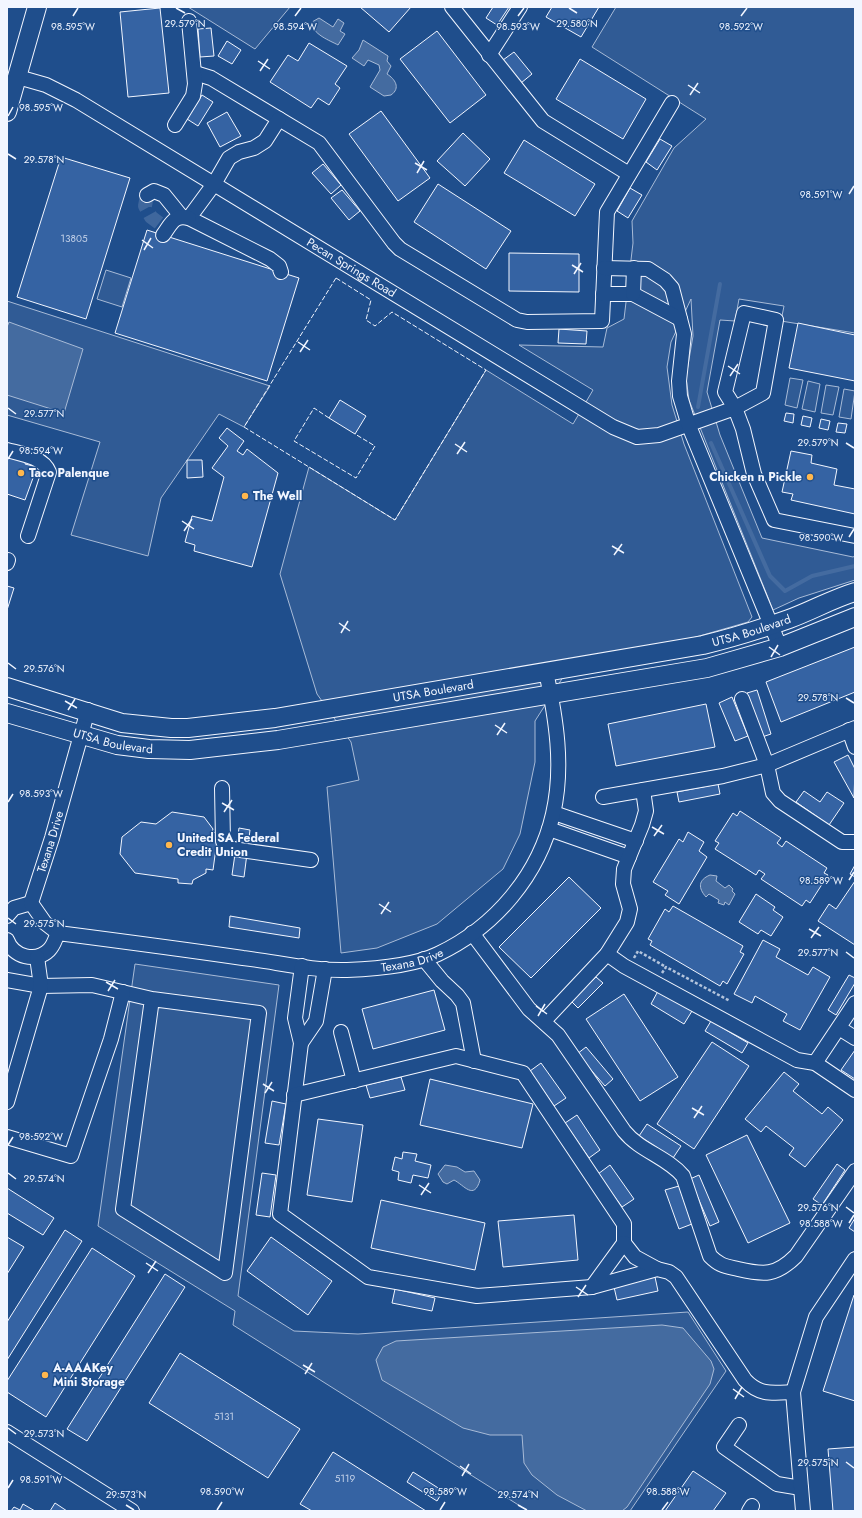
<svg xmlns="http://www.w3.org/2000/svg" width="862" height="1518" viewBox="0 0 862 1518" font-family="Jost,sans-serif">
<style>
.built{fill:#305b95;stroke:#a8bbd7}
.water{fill:#446ba0;stroke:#a8bbd7}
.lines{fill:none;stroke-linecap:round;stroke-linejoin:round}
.stream{stroke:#446ba0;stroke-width:4}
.building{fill:#3563a3;stroke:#f2f6ff}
.minor-tunnel{stroke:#3f679d;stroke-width:14;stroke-dasharray:14 7;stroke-linecap:butt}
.minor-casing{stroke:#f2f6ff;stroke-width:16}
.major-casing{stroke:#f2f6ff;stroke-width:20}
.path{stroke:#b3c4dc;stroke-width:2.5;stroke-dasharray:3 2;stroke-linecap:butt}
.minor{stroke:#1f4e8c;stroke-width:14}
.major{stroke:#1f4e8c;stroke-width:18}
.fence{stroke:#f2f6ff;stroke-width:1;stroke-dasharray:5 2;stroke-linecap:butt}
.ticks{fill:none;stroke:#f2f6ff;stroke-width:1.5}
.poi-dot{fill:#ffb74d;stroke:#1f4e8c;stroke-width:1.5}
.labels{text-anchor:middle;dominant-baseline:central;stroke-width:3;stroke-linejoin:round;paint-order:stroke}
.number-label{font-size:10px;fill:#c3d1e8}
.street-label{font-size:12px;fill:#f2f6ff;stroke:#1f4e8c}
.poi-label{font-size:12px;font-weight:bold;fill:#f2f6ff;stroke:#1f4e8c;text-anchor:start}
.ticks-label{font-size:10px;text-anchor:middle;fill:#f2f6ff;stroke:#1f4e8c;stroke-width:3;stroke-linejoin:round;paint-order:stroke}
</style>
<rect width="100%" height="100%" fill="#1f4e8c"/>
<!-- built -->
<g class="built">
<polygon points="188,7 290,7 255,49"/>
<polygon points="616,7 855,7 855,333 781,321 784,306 739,299 735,321 720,320 707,392 720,435 762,538 853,557 855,556 855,580 799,598 773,610 689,400 686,377 693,336 691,299 671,342 667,367 672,405 684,444 752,617 748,622 689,639 574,660 535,721 535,762 520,834 503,869 437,924 377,948 341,953 327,787 359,780 351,742 317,694 280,574 309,467 395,520 486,370 573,424 593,390 519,345 603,347 607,328 624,319 633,243 632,221 674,148 706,119 592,47"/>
<polygon points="106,270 131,278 122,307 97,299"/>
<polygon points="7,301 270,386 244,427 219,414 161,498 148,556 71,535 100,442 7,415"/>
<polygon points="790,378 803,380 797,408 785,405"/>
<polygon points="808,381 820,384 815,412 802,409"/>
<polygon points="826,385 839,387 833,415 821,413"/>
<polygon points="844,389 855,391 851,419 839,417"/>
<polygon points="135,964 279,985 238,1296 294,1331 358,1334 688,1312 726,1371 630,1511 528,1511 233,1325 235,1311 98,1226"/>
</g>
<!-- water -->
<g class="water">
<path d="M 319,18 L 333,27 L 338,19 L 344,23 L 340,31 L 345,34 L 338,45 C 331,41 311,34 312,22 Z"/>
<path d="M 363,40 L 388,56 L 387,61 L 391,66 L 387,74 C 395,79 401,88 391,95 L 384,96 L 370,87 L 380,70 L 379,65 L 368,60 L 364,66 L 352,58 L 359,50 Z"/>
<polygon points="9,322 83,349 64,413 7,395 7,327"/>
<path d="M 710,875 L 717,876 L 716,881 L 725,888 L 729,885 L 733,889 L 732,891 L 735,894 L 729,905 L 725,902 L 724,905 L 718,903 L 719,900 L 709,894 L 706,897 C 698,888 698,880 710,875 Z"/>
<path d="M 445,1165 L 457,1167 L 465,1172 L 474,1171 L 480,1180 C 474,1201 464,1185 454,1180 L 447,1184 L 443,1182 L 438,1174 Z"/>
<polygon points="662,1325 683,1328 711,1361 714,1369 710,1384 627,1507 622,1511 587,1511 557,1495 532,1475 524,1463 522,1435 490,1435 463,1428 382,1380 376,1360 383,1347 396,1341"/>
</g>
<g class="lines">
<!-- stream -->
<g class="stream">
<polyline points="698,407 720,284"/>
<polyline points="711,443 770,576 785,591 812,576 855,566"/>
</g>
</g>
<!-- building -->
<g class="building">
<polygon points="360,7 411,7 389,32"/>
<polygon points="493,7 509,7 497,25 486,18"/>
<polygon points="552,7 599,7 581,37 546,17"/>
<polygon points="160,8 169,93 128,97 120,12"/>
<polygon points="211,28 214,56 200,57 198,29"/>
<polygon points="437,31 486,95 450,123 400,59"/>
<polygon points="227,41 241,50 232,64 218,56"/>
<polygon points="309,43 347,66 335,84 340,88 329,105 318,98 311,108 270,82 288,55 298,61"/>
<polygon points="514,52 532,74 521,83 503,60"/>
<polygon points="580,59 646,99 623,139 556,99"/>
<polygon points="202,95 213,102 198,126 187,119"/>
<polygon points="381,111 430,178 398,201 349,134"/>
<polygon points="227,112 241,136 220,147 207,123"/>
<polygon points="463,133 490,159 465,186 437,161"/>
<polygon points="660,139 672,146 657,170 646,162"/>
<polygon points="524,140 595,184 575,216 504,173"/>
<polygon points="61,157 130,178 86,319 17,297"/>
<polygon points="323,164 341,185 331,194 312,173"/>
<polygon points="438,184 511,231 486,269 414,222"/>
<polygon points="630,188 642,195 628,218 617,211"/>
<polygon points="342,190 360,211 349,220 331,198"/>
<polygon points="147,230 299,278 267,381 115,333"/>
<polygon points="509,253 579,254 579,292 509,291"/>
<polygon points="798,323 855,335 855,381 789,368"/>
<polygon points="559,329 587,331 586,344 558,343"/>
<polygon points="340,400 366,416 355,434 329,418"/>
<polygon points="786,413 794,414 793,423 784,421"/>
<polygon points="803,416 812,418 810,427 801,425"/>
<polygon points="821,419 830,421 828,430 819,428"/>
<polygon points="838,423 847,424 845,433 836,432"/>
<polygon points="227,428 244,441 237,451 243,455 247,449 278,473 252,567 194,551 195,545 185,542 192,516 212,521 224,477 212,468 228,446 219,438"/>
<polygon points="791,451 812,455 811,463 837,469 834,485 855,489 855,514 791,500 793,494 782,492"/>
<polygon points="10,455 26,461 25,464 37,467 25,500 7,494 7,457 9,458"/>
<polygon points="187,460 202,460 203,477 187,478"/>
<polygon points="7,586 14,588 7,610"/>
<polygon points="855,647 855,692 781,722 766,682"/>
<polygon points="757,690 771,734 762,737 747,693"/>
<polygon points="732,697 748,736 735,741 719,703"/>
<polygon points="706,704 715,747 616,766 608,724"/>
<polygon points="848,755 855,769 854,798 834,762"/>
<polygon points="718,784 720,794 679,802 677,792"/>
<polygon points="804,791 820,802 827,792 844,803 829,825 796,802"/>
<polygon points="740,811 781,838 777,843 782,847 786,841 827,868 824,873 828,875 810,903 806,900 802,906 761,879 765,874 759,870 756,875 715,849 719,843 715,841 733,813 737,816"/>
<polygon points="172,812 204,817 213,829 212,832 218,833 213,870 206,869 206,873 193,880 192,884 178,883 178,879 135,873 120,854 122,837 141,822 156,824"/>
<polygon points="239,828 250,830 244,877 232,875 235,854 216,851 217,839 237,842"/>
<polygon points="688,832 704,842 699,851 707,857 679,904 665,895 668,891 653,882 679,839 683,842"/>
<polygon points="855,865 855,877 850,874"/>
<polygon points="569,877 601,908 531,978 499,947"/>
<polygon points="855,881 855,945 818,921 829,904 836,909"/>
<polygon points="756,894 775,907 773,910 783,917 771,936 761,930 758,934 739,922"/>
<polygon points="673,906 743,946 740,952 744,954 727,984 723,981 720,986 650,945 652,941 648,939 665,909 669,912"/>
<polygon points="230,916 300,928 299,938 229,927"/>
<polygon points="763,940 780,949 776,957 808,975 813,967 830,977 800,1030 783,1021 787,1014 755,996 752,1003 734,994"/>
<polygon points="849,975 855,978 855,983 836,1015 828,1010"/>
<polygon points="596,977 603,983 578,1008 571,1001"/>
<polygon points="434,990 445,1030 373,1049 362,1009"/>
<polygon points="658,991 692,1011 684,1024 651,1004"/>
<polygon points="624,994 678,1077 640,1101 586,1019"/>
<polygon points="711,1021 748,1043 742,1053 705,1031"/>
<polygon points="712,1042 749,1066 694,1149 657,1124"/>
<polygon points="586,1047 613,1079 605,1086 577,1054"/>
<polygon points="855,1050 855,1079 841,1070"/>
<polygon points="541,1063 566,1098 554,1106 530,1071"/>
<polygon points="784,1072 799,1084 793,1091 822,1114 828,1107 843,1120 805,1167 789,1155 794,1148 766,1126 761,1132 745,1119"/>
<polygon points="401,1077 405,1090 370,1098 366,1085"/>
<polygon points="430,1079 533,1104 522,1148 420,1125"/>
<polygon points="272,1101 286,1104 279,1145 265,1143"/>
<polygon points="577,1115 600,1150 589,1158 565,1123"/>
<polygon points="318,1119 363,1125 352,1202 307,1195"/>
<polygon points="647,1124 681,1146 673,1158 639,1136"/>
<polygon points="747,1135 790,1223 748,1243 706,1155"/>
<polygon points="403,1152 417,1154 415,1161 431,1165 428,1178 413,1175 411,1183 398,1180 399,1172 392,1170 395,1157 402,1159"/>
<polygon points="837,1164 845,1170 822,1205 813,1199"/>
<polygon points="610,1165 634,1199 622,1207 598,1174"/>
<polygon points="262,1173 276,1175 270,1217 256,1215"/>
<polygon points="699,1175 719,1222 710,1226 690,1179"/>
<polygon points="679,1186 692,1224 679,1229 665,1190"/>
<polygon points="7,1188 54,1218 43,1235 7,1213"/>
<polygon points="381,1200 485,1223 475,1270 371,1248"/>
<polygon points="574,1215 578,1260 503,1267 498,1221"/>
<polygon points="855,1218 855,1232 849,1228"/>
<polygon points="65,1230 82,1241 7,1360 7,1322"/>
<polygon points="7,1237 24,1247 7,1274"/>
<polygon points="271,1237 332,1281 308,1315 247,1271"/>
<polygon points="92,1248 135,1276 46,1417 7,1392 7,1381"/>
<polygon points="165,1274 185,1287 87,1441 67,1429"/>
<polygon points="655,1277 658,1291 617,1300 614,1287"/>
<polygon points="395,1289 435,1298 432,1311 392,1303"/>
<polygon points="854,1295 855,1295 855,1401 823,1391"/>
<polygon points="180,1353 300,1429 268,1478 149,1403"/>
<polygon points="855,1447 855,1511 833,1511 828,1449"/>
<polygon points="333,1452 426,1511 312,1511 300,1504"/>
<polygon points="693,1471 726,1493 713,1511 665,1511"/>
<polygon points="413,1472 443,1491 437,1501 407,1482"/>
<polygon points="55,1503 67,1511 50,1511"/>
<polygon points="23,1504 35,1511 11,1511 14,1507 20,1510"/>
</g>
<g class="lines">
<!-- minor-tunnel -->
<polyline class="minor-tunnel" points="147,195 145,206 151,217 159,223"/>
<defs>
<g id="minor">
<polyline points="452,7 543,121 629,174"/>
<polyline points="489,55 520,7"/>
<polyline points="195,73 211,78 319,143 394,243 400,249 517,320 527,322 602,321 607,212 672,103"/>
<path id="s1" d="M 18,77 L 46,85 L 76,100 L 613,427 L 637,437 L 659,435 L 735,408 L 743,429 L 754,474 L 774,520 L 855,536"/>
<polyline points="279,119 265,141 254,148 239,152 229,158 214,184 189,218 270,259 279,266 281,272"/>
<polyline points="175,125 193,96 195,84 189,21"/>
<polyline points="147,195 154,191 164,195 181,216"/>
<path d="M 163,235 C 171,224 174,214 189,218"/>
<polyline points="604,268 648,269 665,280 672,288 684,334 679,381 680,396 689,426 780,647"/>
<polyline points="603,294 633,294 680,319"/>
<polyline points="633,294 634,268"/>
<polygon points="744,313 776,320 763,393 735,408 725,392"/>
<path d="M 7,450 C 22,454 43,457 49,472 L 28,536"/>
<polyline points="7,563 8,560"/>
<polyline points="742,699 767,765 773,793 780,801 842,842 855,842"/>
<polyline points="849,730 855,747"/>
<polyline points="222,788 223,841 226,848 311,860"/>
<polyline points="603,797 723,776 767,765 855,728"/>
<polyline points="554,813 636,841"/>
<polyline points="549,829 629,857"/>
<polyline points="7,916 14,908 31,903"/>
<path id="s2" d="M 58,933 L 45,923 L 31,903 L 52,838 L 88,710"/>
<path d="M 472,933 L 529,1009 L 558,1035 L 624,1131 C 640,1151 667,1157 683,1176 L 710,1256 C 720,1266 725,1266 738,1269 C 764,1275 776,1276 796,1256 L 855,1171"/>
<path id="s3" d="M 7,940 C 13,957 36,963 49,950 C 54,945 55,939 58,933 C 120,941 181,949 243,958 C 277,962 312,971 347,970 C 374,969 413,966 438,954 C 495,927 539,875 553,814 C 564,767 556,718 546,672"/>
<polyline points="607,954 624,966 797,1060 815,1063 855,1090"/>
<polyline points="424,959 442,981 457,995 463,1003 474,1061"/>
<path d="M 302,966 L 295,1018 L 301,1043 L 280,1214 L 368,1277 L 477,1296 L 592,1287 L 657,1269 L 669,1272 L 676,1277 L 745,1380 C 760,1396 773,1393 793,1392"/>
<polyline points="7,980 41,986 92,985 152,999 259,1013 225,1273 123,1209 152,999"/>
<polyline points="544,1021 607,954 627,922 630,909 623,884 624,869 642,825 646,811 643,790"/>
<polyline points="839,1028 855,1038"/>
<polyline points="341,1032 354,1081"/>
<polyline points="301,1043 316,1021 325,969"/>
<polyline points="815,1063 855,1003"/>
<polyline points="294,1095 456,1056 523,1073 624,1224 624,1243 635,1257 657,1269"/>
<polyline points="7,1102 41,986 37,957"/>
<polyline points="7,1137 71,1156 111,1039 123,992"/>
<polyline points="592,1287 624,1243"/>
<polyline points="739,1425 724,1447 777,1484 801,1488"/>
<polyline points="7,1432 132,1511"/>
<polyline points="749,1511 752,1506"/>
<polyline points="803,1511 793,1392 816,1317 855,1259"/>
</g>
<g id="major">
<polyline points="7,112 37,7"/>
<path id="s4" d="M 7,687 L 122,723 L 171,728 L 188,728 L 275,718 L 703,645 C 732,638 761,629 789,619 C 811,611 832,599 855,592"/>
<path id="s5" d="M 7,713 L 117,745 L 149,749 L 190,750 L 278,740 L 707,668 L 780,647 L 855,617"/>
</g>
</defs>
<!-- minor casing -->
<use href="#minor" class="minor-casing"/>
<!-- major casing -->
<use href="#major" class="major-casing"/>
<!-- path -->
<g class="path">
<polyline points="634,958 638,951 666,967"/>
<polyline points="662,973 666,967 730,1001"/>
</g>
<!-- minor -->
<use href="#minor" class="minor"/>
<!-- major -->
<use href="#major" class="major"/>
<!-- fence -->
<g class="fence">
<polygon points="336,278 371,300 366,320 375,326 392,312 486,370 395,520 244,427"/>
<polyline points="329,418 314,408 294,441 356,478 375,446 355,434"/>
</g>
</g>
<!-- ticks -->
<path class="ticks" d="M 176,8 L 185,13M 569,8 L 577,13M 73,16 L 78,8M 295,16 L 301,8M 518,16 L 524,8M 741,16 L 747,8M 258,61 L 270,69M 260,71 L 268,59M 688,85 L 700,93M 690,95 L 698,83M 8,116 L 13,107M 8,154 L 16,159M 415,163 L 427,170M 417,173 L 424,161M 849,194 L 854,186M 142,240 L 153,248M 144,250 L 151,238M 572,265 L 583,272M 574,274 L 581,263M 298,342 L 310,350M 300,352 L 308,340M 728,366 L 740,374M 730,376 L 738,364M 8,408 L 16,414M 846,443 L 854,448M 455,444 L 467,452M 457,454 L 465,442M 8,459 L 13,451M 182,521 L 194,529M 184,531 L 192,519M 849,537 L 854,529M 612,546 L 624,553M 614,555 L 622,544M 339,623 L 350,631M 341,633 L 348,621M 769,647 L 780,655M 771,657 L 778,645M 8,663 L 16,669M 846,698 L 854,703M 65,701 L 77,708M 68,710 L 75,699M 495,725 L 507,733M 497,735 L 505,723M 8,802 L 13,794M 222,803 L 234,810M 224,812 L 232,800M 652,827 L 664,834M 654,836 L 662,825M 849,880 L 854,872M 379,904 L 391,912M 381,914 L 389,902M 8,918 L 16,924M 809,929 L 821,936M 811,938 L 819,927M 846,952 L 854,958M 106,982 L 118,989M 108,991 L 115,980M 536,1006 L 547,1014M 538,1016 L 545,1004M 263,1084 L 274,1091M 265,1093 L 272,1082M 692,1108 L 704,1115M 694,1118 L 702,1106M 8,1145 L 13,1137M 8,1173 L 16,1179M 419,1185 L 431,1193M 421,1195 L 429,1183M 846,1207 L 854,1213M 849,1223 L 854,1215M 146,1263 L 158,1271M 148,1273 L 156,1261M 576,1287 L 588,1295M 578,1297 L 586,1285M 303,1365 L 315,1372M 305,1374 L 312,1363M 733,1389 L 744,1397M 735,1399 L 742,1387M 8,1428 L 16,1434M 846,1462 L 854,1468M 460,1466 L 471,1474M 462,1476 L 469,1464M 8,1488 L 13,1480M 126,1505 L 134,1510M 518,1505 L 527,1510M 217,1510 L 222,1502M 440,1510 L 445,1502M 662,1510 L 668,1502"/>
<!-- markers -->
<g class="poi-dot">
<circle cx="21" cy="473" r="4"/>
<circle cx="810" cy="477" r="4"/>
<circle cx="245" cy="496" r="4"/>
<circle cx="169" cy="845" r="4"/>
<circle cx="45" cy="1375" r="4"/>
</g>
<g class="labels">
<!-- number labels -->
<g class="number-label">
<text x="74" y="238">13805</text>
<text x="224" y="1416">5131</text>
<text x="345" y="1478">5119</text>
</g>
<!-- street labels -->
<g class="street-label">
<text stroke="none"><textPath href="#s1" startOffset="385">Pecan Springs Road</textPath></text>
<text stroke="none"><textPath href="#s4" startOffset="759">UTSA Boulevard</textPath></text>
<text stroke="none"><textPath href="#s4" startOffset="435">UTSA Boulevard</textPath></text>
<text stroke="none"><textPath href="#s5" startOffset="110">UTSA Boulevard</textPath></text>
<text stroke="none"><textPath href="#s2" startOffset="105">Texana Drive</textPath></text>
<text stroke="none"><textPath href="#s3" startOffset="428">Texana Drive</textPath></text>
</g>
<!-- poi labels -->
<g class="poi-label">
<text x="29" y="473">Taco Palenque</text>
<text x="802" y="477" text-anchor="end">Chicken n Pickle</text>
<text x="253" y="496">The Well</text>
<text x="177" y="838">United SA Federal<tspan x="177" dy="14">Credit Union</tspan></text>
<text x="53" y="1368">A-AAAKey<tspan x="53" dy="14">Mini Storage</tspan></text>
</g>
</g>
<g class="ticks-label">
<text x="185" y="27">29.579°N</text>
<text x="577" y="27">29.580°N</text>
<text x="518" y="30">98.593°W</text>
<text x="73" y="30">98.595°W</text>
<text x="295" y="30">98.594°W</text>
<text x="741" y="30">98.592°W</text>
<text x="41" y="111">98.595°W</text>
<text x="44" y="163">29.578°N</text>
<text x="821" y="198">98.591°W</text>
<text x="44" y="417">29.577°N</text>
<text x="818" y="446">29.579°N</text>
<text x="41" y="454">98.594°W</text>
<text x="821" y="541">98.590°W</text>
<text x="44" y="672">29.576°N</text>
<text x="818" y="701">29.578°N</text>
<text x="41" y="797">98.593°W</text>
<text x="821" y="884">98.589°W</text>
<text x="44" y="927">29.575°N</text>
<text x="818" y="956">29.577°N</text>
<text x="41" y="1140">98.592°W</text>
<text x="44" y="1182">29.574°N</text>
<text x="818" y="1211">29.576°N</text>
<text x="821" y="1227">98.588°W</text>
<text x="44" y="1437">29.573°N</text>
<text x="818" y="1466">29.575°N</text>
<text x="41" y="1483">98.591°W</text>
<text x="222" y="1495">98.590°W</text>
<text x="445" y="1495">98.589°W</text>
<text x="668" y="1495">98.588°W</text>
<text x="126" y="1498">29.573°N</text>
<text x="518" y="1498">29.574°N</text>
</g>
<!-- border -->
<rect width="862" height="1518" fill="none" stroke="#f2f6ff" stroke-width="16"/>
</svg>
